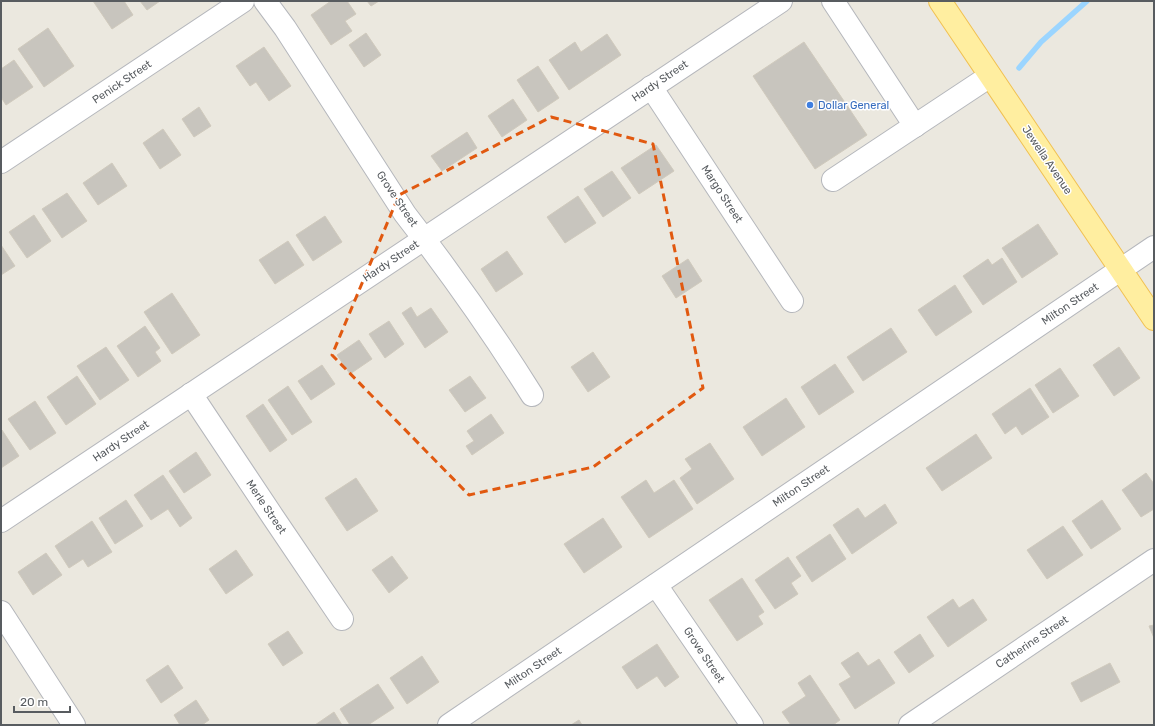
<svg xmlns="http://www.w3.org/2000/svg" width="1155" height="726" viewBox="0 0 1155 726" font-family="Rubik,sans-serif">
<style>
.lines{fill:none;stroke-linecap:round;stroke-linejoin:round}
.stream{stroke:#9bd5ff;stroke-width:5.5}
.building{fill:#c8c5be;stroke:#d0cabd}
.minor-casing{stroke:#b5b7bc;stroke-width:24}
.major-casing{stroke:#f1c152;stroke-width:24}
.minor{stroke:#fff;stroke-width:22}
.major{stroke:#ffeea0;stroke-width:22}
.marked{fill:none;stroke:#e15910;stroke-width:3;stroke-dasharray:8 5;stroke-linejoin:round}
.shop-dot{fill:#3f7fe0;stroke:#fff;stroke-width:1.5}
.labels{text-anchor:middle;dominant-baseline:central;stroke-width:3;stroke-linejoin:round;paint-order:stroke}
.street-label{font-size:11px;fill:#585c60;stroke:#fff}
.shop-label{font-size:11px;fill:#366cbe;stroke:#fff;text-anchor:start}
</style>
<rect width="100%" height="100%" fill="#ebe8df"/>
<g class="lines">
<!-- stream -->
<polyline class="stream" points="1019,68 1041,42 1087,1"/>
</g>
<!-- building -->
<g class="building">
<polygon points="93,1 124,1 133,15 112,29"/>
<polygon points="140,1 160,1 147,10"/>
<polygon points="331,1 347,1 356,14 345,21 352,31 331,45 311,15"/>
<polygon points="367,1 379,1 371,6"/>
<polygon points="48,28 74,66 44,87 18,49"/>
<polygon points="366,33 381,55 364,67 349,45"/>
<polygon points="607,34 621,55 569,90 549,60 575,42 581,52"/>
<polygon points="804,42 867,135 815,169 753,76"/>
<polygon points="264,47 291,86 269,101 256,82 250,86 236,66"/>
<polygon points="14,60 33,87 6,105 1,97 1,69"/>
<polygon points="538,66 559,98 538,112 517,80"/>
<polygon points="513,99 527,120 502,137 488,116"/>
<polygon points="199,107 211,126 194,137 182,119"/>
<polygon points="163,129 181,155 160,169 143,143"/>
<polygon points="467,132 477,148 442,171 431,156"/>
<polygon points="656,145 674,171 639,194 621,168"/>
<polygon points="112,163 127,186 98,205 83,183"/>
<polygon points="612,171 631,198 603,217 584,189"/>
<polygon points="67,193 87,221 62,238 42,209"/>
<polygon points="578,196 596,223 565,243 547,217"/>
<polygon points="34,215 51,241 27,258 9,232"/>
<polygon points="325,216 342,242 313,261 296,235"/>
<polygon points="1038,224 1058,254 1022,278 1002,248"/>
<polygon points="288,241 304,265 275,284 259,260"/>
<polygon points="1,245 15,266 1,275"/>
<polygon points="507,251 523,274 496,292 481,269"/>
<polygon points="1002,258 1017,282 983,305 963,276 988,259 992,265"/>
<polygon points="688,259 702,281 676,298 662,276"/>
<polygon points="955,285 972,312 936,336 918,310"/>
<polygon points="172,293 200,335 172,354 144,312"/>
<polygon points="411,307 417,317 431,308 448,332 425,348 402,313"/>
<polygon points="389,321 404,344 385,358 369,334"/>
<polygon points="145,326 160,348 155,352 161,361 138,377 117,346"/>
<polygon points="891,328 907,352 863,381 847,357"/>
<polygon points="359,340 372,359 350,374 337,355"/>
<polygon points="106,347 129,380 100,400 77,366"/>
<polygon points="1119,347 1140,378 1114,396 1093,365"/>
<polygon points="593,352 610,377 588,392 571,367"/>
<polygon points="835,364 854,392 819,415 801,387"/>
<polygon points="322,365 335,384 311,400 298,381"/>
<polygon points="1060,368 1079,396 1053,413 1035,385"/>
<polygon points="77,376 96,404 66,425 47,397"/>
<polygon points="470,376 486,398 465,412 449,390"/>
<polygon points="288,386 312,422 292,435 268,400"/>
<polygon points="1030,388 1049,417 1022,435 1016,426 1005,434 992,414"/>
<polygon points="786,398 805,427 762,456 743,427"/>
<polygon points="35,401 56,433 30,450 8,419"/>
<polygon points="263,404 287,440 270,452 246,416"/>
<polygon points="491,414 504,433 472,455 466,446 474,441 467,431"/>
<polygon points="2,430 19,456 1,468 1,431"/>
<polygon points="976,434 992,458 942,491 926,468"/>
<polygon points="710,443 734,479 697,504 680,478 692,469 685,459"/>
<polygon points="196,452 211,475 184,493 169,471"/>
<polygon points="1146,473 1154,484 1154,509 1141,517 1122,490"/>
<polygon points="163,475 192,518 180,527 168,509 151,520 134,495"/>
<polygon points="356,478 378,511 347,531 325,498"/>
<polygon points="646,480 654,493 674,480 693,509 649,538 621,497"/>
<polygon points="126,500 143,526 115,544 99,518"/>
<polygon points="1102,500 1121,529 1091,549 1072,521"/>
<polygon points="885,504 897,523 852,554 833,525 858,508 865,518"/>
<polygon points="603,518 622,547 584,573 564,544"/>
<polygon points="92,521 112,552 88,567 83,559 69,568 55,546"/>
<polygon points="1063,526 1083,555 1047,579 1027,550"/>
<polygon points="830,534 846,559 812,582 796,557"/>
<polygon points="236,550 253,575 226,594 209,569"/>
<polygon points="46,553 62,575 33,595 18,572"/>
<polygon points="392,556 408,578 389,593 372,570"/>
<polygon points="788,557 801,576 791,583 798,594 775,609 755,580"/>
<polygon points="742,578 764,612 758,616 763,624 737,641 709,600"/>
<polygon points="953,599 959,608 973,599 987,620 948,647 927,617"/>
<polygon points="1154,625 1154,638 1149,626"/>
<polygon points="288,631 303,653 283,666 268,644"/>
<polygon points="920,634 934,656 909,673 894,652"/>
<polygon points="657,644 679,677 665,687 657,676 637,689 622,667"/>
<polygon points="858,652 868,666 879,659 895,683 855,709 839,684 851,677 841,663"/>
<polygon points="422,656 439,682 407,704 390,678"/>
<polygon points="1110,663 1120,682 1081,702 1071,683"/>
<polygon points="168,665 183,688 161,703 146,680"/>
<polygon points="810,675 840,720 833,725 791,725 782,712 806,696 798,683"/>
<polygon points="378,684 394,708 368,725 350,725 340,709"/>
<polygon points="196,700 209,720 202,725 180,725 174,715"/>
<polygon points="334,712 342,725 315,725"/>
<polygon points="579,720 582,725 571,725"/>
</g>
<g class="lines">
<defs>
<g id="minor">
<path d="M 265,1 L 285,28 L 405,214 C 450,272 493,333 532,395"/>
<polyline points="833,1 915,126"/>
<polyline points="651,87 792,301"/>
<polyline points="1,162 243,1"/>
<polyline points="833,180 990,76"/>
<polyline points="191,394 273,517 342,619"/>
<polyline points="1,521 781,1"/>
<polyline points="656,585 752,725"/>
<polyline points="1,612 74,725"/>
<polyline points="449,725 1154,247"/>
<polyline points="910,725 1154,560"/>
</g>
<polyline id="major" points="940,1 1154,319"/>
</defs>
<!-- minor casing -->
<use href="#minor" class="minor-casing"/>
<!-- major casing -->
<use href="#major" class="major-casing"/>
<!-- minor -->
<use href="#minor" class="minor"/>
<!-- major -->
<use href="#major" class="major"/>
</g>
<!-- marked area -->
<path class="marked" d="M 551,117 L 653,144 L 703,388 L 593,467 L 469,495 L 332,355 L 399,195 Z"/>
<!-- markers -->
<circle class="shop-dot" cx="810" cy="105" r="4"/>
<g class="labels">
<!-- street labels -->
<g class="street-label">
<text transform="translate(660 81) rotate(-34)">Hardy Street</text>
<text transform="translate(122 82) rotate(-34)">Penick Street</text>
<text transform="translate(1047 160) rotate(56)">Jewella Avenue</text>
<text transform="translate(722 194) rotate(57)">Margo Street</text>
<text transform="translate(397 199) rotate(56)">Grove Street</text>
<text transform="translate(391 261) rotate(-34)">Hardy Street</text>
<text transform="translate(1070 304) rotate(-34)">Milton Street</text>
<text transform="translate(121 441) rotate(-34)">Hardy Street</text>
<text transform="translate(801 486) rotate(-34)">Milton Street</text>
<text transform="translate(266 507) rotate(56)">Merle Street</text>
<text transform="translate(1032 642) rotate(-34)">Catherine Street</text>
<text transform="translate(704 655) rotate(56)">Grove Street</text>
<text transform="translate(533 668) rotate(-34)">Milton Street</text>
</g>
<!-- shop labels -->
<g class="shop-label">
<text x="818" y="105">Dollar General</text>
</g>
</g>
<!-- border -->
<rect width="1155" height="726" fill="none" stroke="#585c60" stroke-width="4"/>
<!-- scale -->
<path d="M14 706v6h56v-6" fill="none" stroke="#585c60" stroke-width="2"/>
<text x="20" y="706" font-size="12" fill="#585c60" stroke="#ffffff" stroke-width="3" paint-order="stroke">20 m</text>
</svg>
